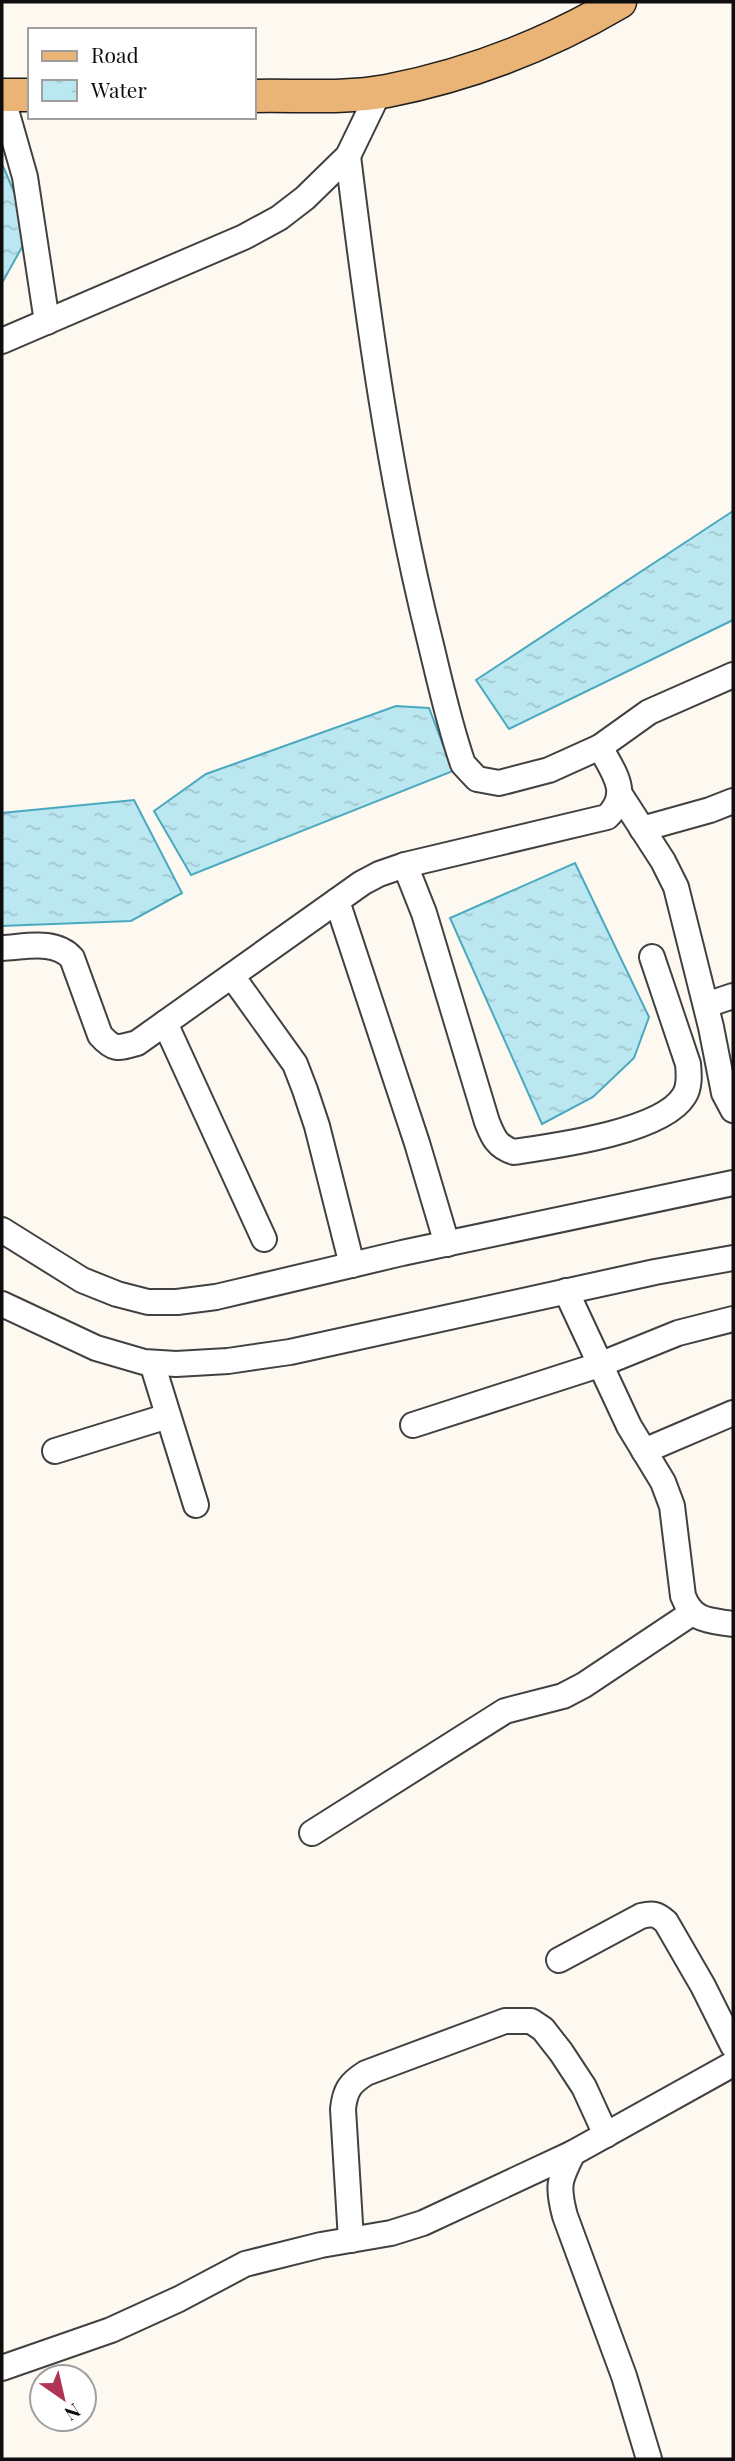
<svg xmlns="http://www.w3.org/2000/svg" width="735" height="2461" viewBox="0 0 735 2461" font-family="'Playfair Display',serif">
<style>
.water{fill:url(#water-ripples);stroke:#4aa9bf;stroke-width:2}
.lines{fill:none;stroke-linecap:round;stroke-linejoin:round}
.minor-casing{stroke:#414141;stroke-width:28}
.major-casing{stroke:#1f1f1f;stroke-width:35}
.minor{stroke:#fff;stroke-width:24}
.major{stroke:#e9b475;stroke-width:32}
</style>
<defs>
<pattern id="water-ripples" width="26" height="14" patternUnits="userSpaceOnUse" patternTransform="scale(1.75)"><rect width="26" height="14" fill="#bbe7f0"/><path d="M2 4q2-2 4 0t4 0M15 11q2-2 4 0t4 0" fill="none" stroke="#a0c5cd"/></pattern>
</defs>
<rect width="100%" height="100%" fill="#fdf9f1"/>
<!-- water -->
<g class="water">
<polygon points="2,164 31,231 2,283"/>
<polygon points="733,511 733,620 509,729 476,680"/>
<polygon points="396,706 429,708 453,771 191,875 154,811 206,774"/>
<polygon points="134,800 182,893 131,921 2,926 2,813"/>
<polygon points="575,863 649,1017 634,1058 593,1097 542,1124 450,918"/>
</g>
<g class="lines">
<defs>
<g id="minor">
<polyline points="2,96 25,177 47,322"/>
<path d="M 348,156 C 368,319 390,481 430,641 C 440,682 449,724 463,764 L 477,779 L 499,783 L 549,770 L 600,747 L 649,712 L 733,675"/>
<polyline points="2,341 244,237 279,218 305,198 348,156 379,92"/>
<polyline points="621,796 663,861 676,887 711,1027 724,1093 733,1110"/>
<polyline points="642,829 710,810 733,801"/>
<path d="M 405,865 L 424,913 L 487,1122 C 493,1137 497,1147 514,1152 C 554,1146 662,1132 684,1096 C 690,1087 689,1074 688,1064 L 652,957"/>
<polyline points="337,901 417,1143 447,1244"/>
<path d="M 2,948 C 25,947 55,939 72,958 L 100,1035 C 114,1051 119,1048 137,1043 L 362,883 L 379,874 L 405,865 L 607,817 C 632,793 613,772 600,747"/>
<polyline points="232,976 295,1064 305,1090 317,1126 352,1265"/>
<polyline points="706,1005 733,996"/>
<polyline points="165,1023 264,1239"/>
<polyline points="2,1230 82,1280 117,1294 148,1302 177,1302 216,1297 402,1253 733,1183"/>
<path d="M 566,1291 L 629,1426 L 663,1482 L 672,1506 L 683,1596 C 693,1622 709,1620 733,1624"/>
<polyline points="2,1304 96,1348 144,1362 176,1364 228,1361 290,1352 655,1272 733,1258"/>
<polyline points="152,1363 196,1505"/>
<polyline points="413,1425 599,1365 678,1333 733,1319"/>
<polyline points="55,1451 168,1416"/>
<polyline points="644,1451 733,1413"/>
<polyline points="312,1833 505,1711 563,1696 584,1685 692,1613"/>
<path d="M 559,1960 L 641,1916 C 653,1913 657,1914 666,1922 L 703,1986 L 733,2046"/>
<path d="M 351,2240 L 343,2109 C 345,2090 350,2083 366,2073 L 505,2021 L 531,2021 L 543,2029 L 561,2052 L 584,2087 L 606,2135"/>
<polyline points="2,2368 111,2330 179,2299 245,2264 321,2245 391,2233 423,2223 573,2153"/>
<path d="M 649,2459 L 624,2376 L 565,2216 C 557,2186 559,2180 573,2153 L 733,2064"/>
</g>
<g id="major">
<polyline points="2,95 30,95"/>
<path d="M 254,96 C 297,95 344,99 387,91 C 468,75 549,44 620,2"/>
</g>
</defs>
<!-- minor casing -->
<use href="#minor" class="minor-casing"/>
<!-- major casing -->
<use href="#major" class="major-casing"/>
<!-- minor -->
<use href="#minor" class="minor"/>
<!-- major -->
<use href="#major" class="major"/>
</g>
<!-- border -->
<rect width="735" height="2461" fill="none" stroke="#0e0e0e" stroke-width="7"/>
<!-- legend -->
<rect x="28" y="28" width="228" height="91" fill="#ffffff" stroke="#9f9f9f" stroke-width="2"/>
<rect x="42" y="51" width="35" height="10" fill="#e9b475" stroke="#9f9f9f" stroke-width="2"/>
<text x="91" y="63" font-size="21" fill="#0e0e0e">Road</text>
<rect x="42" y="80" width="35" height="21" fill="url(#water-ripples)" stroke="#9f9f9f" stroke-width="2"/>
<text x="91" y="98" font-size="21" fill="#0e0e0e">Water</text>
<!-- north arrow -->
<g transform="translate(63 2398) rotate(146)"><circle r="33" fill="#ffffff" stroke="#9f9f9f" stroke-width="2"/>
<path d="M0-5L12 26L0 18L-12 26Z" fill="#b03555"/>
<text y="-10" font-size="19" font-weight="bold" text-anchor="middle" fill="#0e0e0e">N</text>
</g>
</svg>
